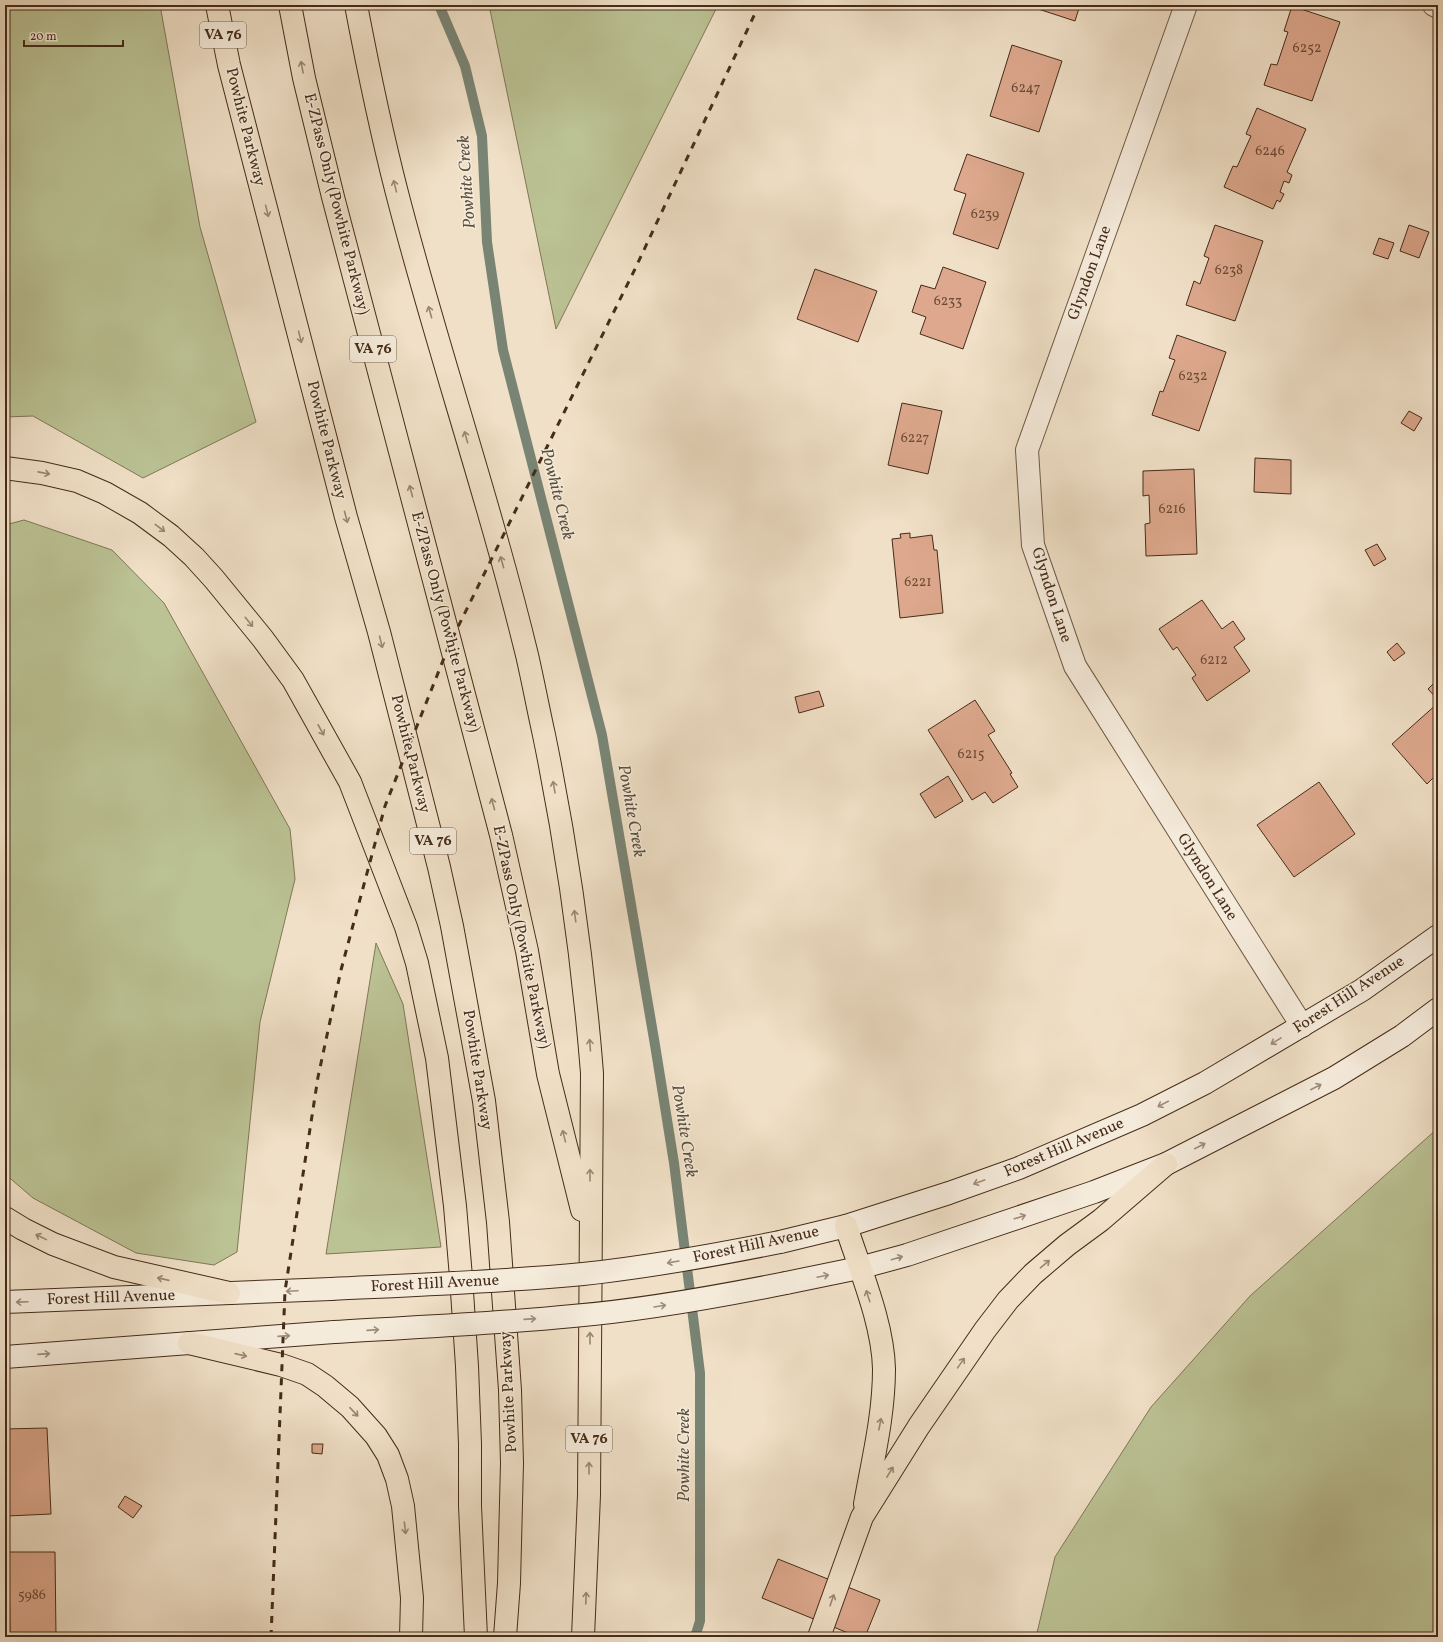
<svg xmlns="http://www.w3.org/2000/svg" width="1443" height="1642" viewBox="0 0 1443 1642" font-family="Vollkorn,serif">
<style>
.green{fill:#bbc294;stroke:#807756}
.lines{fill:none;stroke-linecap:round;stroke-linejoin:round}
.stream{stroke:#798474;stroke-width:10}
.building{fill:#dda88d;stroke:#462c19}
.minor-casing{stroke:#705944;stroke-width:24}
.secondary-casing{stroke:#462c19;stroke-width:24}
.motorway-casing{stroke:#462c19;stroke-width:24}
.minor{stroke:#f5ebdb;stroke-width:22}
.secondary{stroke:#f5ebdb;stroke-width:22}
.motorway{stroke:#f0e0c7;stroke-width:22}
.rail{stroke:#462c19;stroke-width:3;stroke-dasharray:7 7;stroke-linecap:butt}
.secondary-bridge-casing{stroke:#462c19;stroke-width:24;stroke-linecap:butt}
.secondary-bridge{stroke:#f5ebdb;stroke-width:22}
.oneway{stroke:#9b8670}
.oneway2{stroke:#9e8c7a}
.labels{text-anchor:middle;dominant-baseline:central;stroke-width:3;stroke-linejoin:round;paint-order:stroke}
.number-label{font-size:14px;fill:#6c4b36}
.shield{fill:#f5ebdb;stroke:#7a6553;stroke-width:1}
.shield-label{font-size:15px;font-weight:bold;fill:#462c19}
.street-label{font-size:16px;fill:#462c19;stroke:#f5ebdb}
.water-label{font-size:17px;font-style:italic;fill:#5b503f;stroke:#f5ebdb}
</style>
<rect width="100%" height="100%" fill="#f0e0c7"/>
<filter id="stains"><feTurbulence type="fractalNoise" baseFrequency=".005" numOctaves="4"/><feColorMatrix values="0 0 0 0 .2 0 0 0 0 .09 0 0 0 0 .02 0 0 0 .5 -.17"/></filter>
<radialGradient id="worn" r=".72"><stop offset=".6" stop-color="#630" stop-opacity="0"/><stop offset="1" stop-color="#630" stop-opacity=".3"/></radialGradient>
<!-- green -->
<g class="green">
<polygon points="5,5 160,5 200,227 256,422 143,478 33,416 5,417"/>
<polygon points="489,5 718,5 556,329"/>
<polygon points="24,520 112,550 164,603 290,829 295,879 260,1022 237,1252 214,1265 136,1253 33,1198 5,1174 5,525"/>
<polygon points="376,943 403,1004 441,1247 326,1254"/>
<polygon points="1438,1128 1438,1637 1036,1637 1055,1557 1151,1407 1250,1296"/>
</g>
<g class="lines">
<!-- stream -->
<polyline class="stream" points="439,5 465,66 482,136 487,242 503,350 602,735 655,1045 674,1163 700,1373 700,1621 695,1637"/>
</g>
<!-- building -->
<g class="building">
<polygon points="1026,5 1080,5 1075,21"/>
<polygon points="1292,6 1340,22 1312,101 1264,85 1271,64 1277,65 1288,32 1284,31"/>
<polygon points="1012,45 1062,61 1039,132 990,116"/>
<polygon points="1257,108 1306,129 1287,172 1292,175 1289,183 1284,181 1280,192 1284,194 1280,202 1277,200 1273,209 1224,187 1233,166 1237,167 1251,136 1246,134"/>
<polygon points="967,154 1024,173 998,249 953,234 966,194 954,190"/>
<polygon points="1215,225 1263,241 1235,321 1186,305 1194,281 1200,284 1209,258 1204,256"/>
<polygon points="1409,225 1429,232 1419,258 1400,251"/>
<polygon points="1379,238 1394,243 1388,259 1373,254"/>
<polygon points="943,267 986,282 963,349 920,334 926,317 912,312 921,285 935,289"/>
<polygon points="815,269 877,291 858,342 797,319"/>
<polygon points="1177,335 1226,352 1199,431 1152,415 1160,391 1163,392 1175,360 1169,358"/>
<polygon points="902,403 942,411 928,474 888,465"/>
<polygon points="1409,411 1422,418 1414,431 1401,423"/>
<polygon points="1255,458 1291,460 1291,494 1254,492"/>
<polygon points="1194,469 1197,554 1146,556 1145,524 1150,523 1149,495 1143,496 1143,471"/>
<polygon points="910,533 910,538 932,535 934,550 937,550 943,613 900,618 892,539 901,538 900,534"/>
<polygon points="1377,544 1386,559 1374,566 1365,550"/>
<polygon points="1202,600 1222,629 1233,621 1245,639 1234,647 1250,671 1207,701 1192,678 1196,675 1177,647 1173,650 1159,629"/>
<polygon points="1397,643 1405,653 1394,661 1387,652"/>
<polygon points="1438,679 1438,700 1428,689"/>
<polygon points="819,691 824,706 799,713 795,697"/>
<polygon points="975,700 995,731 988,735 1012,773 1010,774 1018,787 993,803 985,792 972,800 928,730"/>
<polygon points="1438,703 1438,773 1427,784 1392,744"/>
<polygon points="948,776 963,801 935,818 920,794"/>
<polygon points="1319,782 1355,834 1294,877 1257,825"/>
<polygon points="47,1428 51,1514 7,1516 5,1429"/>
<polygon points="312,1444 323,1444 322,1454 312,1453"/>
<polygon points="125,1496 142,1506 133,1518 118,1507"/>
<polygon points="9,1552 55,1552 56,1637 10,1637"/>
<polygon points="778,1559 880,1600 865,1637 858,1637 762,1598"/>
</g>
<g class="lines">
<defs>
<g id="minor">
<polyline points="1186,5 1027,450 1033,545 1075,666 1302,1026"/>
<polyline points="1434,5 1438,7"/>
</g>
<g id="secondary">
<polyline points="780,1242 846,1226 949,1193 1019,1168 1142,1115 1205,1083 1362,990 1438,936"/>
<polyline points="786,1283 859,1268 907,1255 1094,1192 1166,1164 1334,1078 1402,1036 1438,1009"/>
<polyline points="5,1302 331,1289"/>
<polyline points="5,1357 334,1332"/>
</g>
<g id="motorway">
<polyline points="217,5 229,65 346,517 379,632 439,867 452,926 484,1101 498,1222 510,1390 512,1463 509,1583 505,1637"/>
<polyline points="290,5 304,78 333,197 501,835 527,951 548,1074 582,1210"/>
<path d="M 356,5 C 368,68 381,131 397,193 C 437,348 489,499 527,655 C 533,681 538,708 544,735 C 567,847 583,960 592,1073 L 589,1495 L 583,1637"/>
<polyline points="5,468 42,473 77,481 105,493 140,513 171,536 194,557 214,579 263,639 293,680 350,782 406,927 417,963 437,1058 455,1206 461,1277 467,1366 470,1444 470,1506 476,1637"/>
<polyline points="5,1218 23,1229 53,1244 114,1267 229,1293"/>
<path d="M 846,1226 C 860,1270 883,1323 884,1369 C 884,1415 873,1459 865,1504"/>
<polyline points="189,1343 281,1365 307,1374 325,1386 350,1407 376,1436 388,1455 397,1479 403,1506 412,1598 411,1637"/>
<polyline points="819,1637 862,1517 919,1426 985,1330 1008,1300 1033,1274 1067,1245 1101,1220 1166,1164"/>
</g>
</defs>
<!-- minor casing -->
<use href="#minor" class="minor-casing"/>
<!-- secondary casing -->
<use href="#secondary" class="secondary-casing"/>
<!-- motorway casing -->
<use href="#motorway" class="motorway-casing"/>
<!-- minor -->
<use href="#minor" class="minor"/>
<!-- secondary -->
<use href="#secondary" class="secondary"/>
<!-- motorway -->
<use href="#motorway" class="motorway"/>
<!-- rail -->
<polyline class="rail" points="271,1637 285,1291 318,1077 341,970 385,806 450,643 635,269 759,5"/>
<defs>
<g id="secondary-bridge">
<path d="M 331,1289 C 415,1285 499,1282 583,1274 C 649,1267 715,1255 780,1242"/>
<path d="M 334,1332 C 413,1327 494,1324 573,1316 C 645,1310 716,1297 786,1283"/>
</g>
</defs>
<!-- secondary-bridge casing -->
<use href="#secondary-bridge" class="secondary-bridge-casing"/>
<!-- secondary-bridge -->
<use href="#secondary-bridge" class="secondary-bridge"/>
</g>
<!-- one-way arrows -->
<defs><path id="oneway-shaft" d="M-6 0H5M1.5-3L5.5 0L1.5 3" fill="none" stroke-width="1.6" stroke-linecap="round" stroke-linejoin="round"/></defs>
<g class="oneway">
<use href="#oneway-shaft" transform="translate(302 67) rotate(-101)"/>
<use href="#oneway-shaft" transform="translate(395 186) rotate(-104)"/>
<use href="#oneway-shaft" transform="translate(267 211) rotate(76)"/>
<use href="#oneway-shaft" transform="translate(430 312) rotate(-106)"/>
<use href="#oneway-shaft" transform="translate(300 337) rotate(76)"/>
<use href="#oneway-shaft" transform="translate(466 437) rotate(-106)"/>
<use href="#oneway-shaft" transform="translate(44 473) rotate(11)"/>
<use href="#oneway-shaft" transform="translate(411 491) rotate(-105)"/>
<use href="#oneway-shaft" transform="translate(346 517) rotate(75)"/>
<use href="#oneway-shaft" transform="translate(160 528) rotate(37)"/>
<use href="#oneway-shaft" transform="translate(502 562) rotate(-106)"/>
<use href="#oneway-shaft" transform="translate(249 622) rotate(51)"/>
<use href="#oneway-shaft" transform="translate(381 642) rotate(76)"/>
<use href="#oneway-shaft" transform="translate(321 730) rotate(61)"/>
<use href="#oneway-shaft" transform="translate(554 787) rotate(-100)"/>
<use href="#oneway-shaft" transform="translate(493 804) rotate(-105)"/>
<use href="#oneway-shaft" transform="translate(575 916) rotate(-98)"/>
<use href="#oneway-shaft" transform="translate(590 1045) rotate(-94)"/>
<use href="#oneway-shaft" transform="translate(564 1136) rotate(-104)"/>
<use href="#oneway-shaft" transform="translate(590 1175) rotate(-90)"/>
<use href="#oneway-shaft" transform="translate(41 1237) rotate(-154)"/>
<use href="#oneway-shaft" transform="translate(1045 1264) rotate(-40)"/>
<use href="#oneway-shaft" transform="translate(163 1279) rotate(-167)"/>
<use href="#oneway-shaft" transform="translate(868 1296) rotate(-108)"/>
<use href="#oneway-shaft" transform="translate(590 1338) rotate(-90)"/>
<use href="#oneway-shaft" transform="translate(241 1355) rotate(13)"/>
<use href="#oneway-shaft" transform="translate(961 1363) rotate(-55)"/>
<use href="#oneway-shaft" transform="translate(354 1412) rotate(47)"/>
<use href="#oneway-shaft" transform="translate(880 1424) rotate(-79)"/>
<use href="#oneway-shaft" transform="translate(589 1468) rotate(-90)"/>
<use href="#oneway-shaft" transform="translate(890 1472) rotate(-58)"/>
<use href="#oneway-shaft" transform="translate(405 1528) rotate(84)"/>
<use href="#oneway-shaft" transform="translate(586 1598) rotate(-88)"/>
<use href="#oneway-shaft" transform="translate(832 1600) rotate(-71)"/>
</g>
<g class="oneway2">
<use href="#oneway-shaft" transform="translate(1276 1041) rotate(149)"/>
<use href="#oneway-shaft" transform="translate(1316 1087) rotate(-27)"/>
<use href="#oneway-shaft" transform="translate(1163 1104) rotate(153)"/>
<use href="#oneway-shaft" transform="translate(1200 1146) rotate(-27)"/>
<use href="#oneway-shaft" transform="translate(979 1182) rotate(160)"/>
<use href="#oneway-shaft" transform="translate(1020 1217) rotate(-18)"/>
<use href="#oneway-shaft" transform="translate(897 1258) rotate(-16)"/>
<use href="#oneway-shaft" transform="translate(673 1262) rotate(170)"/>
<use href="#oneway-shaft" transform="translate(823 1276) rotate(-12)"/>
<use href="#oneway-shaft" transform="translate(292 1291) rotate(177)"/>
<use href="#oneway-shaft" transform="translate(22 1302) rotate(178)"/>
<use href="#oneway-shaft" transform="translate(660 1306) rotate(-9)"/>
<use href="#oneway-shaft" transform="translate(530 1319) rotate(-4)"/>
<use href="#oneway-shaft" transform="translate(373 1330) rotate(-4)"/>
<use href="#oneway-shaft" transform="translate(284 1336) rotate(-4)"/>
<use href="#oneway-shaft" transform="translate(44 1354) rotate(-4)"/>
</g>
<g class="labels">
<!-- number labels -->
<g class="number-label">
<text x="1307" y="48">6252</text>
<text x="1026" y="88">6247</text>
<text x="1270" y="151">6246</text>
<text x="985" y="214">6239</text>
<text x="1229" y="270">6238</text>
<text x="948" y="301">6233</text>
<text x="1193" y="376">6232</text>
<text x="915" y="438">6227</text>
<text x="1172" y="509">6216</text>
<text x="918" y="582">6221</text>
<text x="1214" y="660">6212</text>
<text x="971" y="754">6215</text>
<text x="32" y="1595">5986</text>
</g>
<!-- shield labels -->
<g class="shield">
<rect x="200" y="22" width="46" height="26" rx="3"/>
<rect x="350" y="336" width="46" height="26" rx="3"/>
<rect x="410" y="828" width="46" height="26" rx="3"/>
<rect x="566" y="1426" width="46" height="26" rx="3"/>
</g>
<g class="shield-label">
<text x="223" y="35">VA 76</text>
<text x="373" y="349">VA 76</text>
<text x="433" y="841">VA 76</text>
<text x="589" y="1439">VA 76</text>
</g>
<!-- street labels -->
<g class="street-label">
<text transform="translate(245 127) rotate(76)">Powhite Parkway</text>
<text transform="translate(336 204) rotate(76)">E-ZPass Only (Powhite Parkway)</text>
<text transform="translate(1090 273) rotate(-70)">Glyndon Lane</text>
<text transform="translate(326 440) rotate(76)">Powhite Parkway</text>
<text transform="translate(1051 595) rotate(72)">Glyndon Lane</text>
<text transform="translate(445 622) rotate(75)">E-ZPass Only (Powhite Parkway)</text>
<text transform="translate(410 754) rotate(76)">Powhite Parkway</text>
<text transform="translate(1207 877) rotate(58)">Glyndon Lane</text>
<text transform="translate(521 937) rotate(78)">E-ZPass Only (Powhite Parkway)</text>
<text transform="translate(1349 995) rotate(-33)">Forest Hill Avenue</text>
<text transform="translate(477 1070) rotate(81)">Powhite Parkway</text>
<text transform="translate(1064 1148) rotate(-23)">Forest Hill Avenue</text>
<text transform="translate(756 1245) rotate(-12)">Forest Hill Avenue</text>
<text transform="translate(435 1284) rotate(-3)">Forest Hill Avenue</text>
<text transform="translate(111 1298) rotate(-2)">Forest Hill Avenue</text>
<text transform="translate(509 1392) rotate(-93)">Powhite Parkway</text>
</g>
<!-- water labels -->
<g class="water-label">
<text transform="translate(467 182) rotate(-94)">Powhite Creek</text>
<text transform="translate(557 494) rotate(76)">Powhite Creek</text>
<text transform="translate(631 811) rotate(80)">Powhite Creek</text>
<text transform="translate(684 1131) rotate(81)">Powhite Creek</text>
<text transform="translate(684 1455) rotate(-90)">Powhite Creek</text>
</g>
</g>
<!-- margin -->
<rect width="1443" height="1642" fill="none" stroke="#f0e0c7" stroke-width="20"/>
<rect x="6" y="6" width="1431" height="1630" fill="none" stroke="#462c19" stroke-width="2"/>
<rect x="10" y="10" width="1423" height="1622" fill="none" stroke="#462c19"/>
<!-- scale -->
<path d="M24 40v6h99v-6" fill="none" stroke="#462c19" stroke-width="2"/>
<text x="30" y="40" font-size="12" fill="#462c19" stroke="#f5ebdb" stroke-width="3" paint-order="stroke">20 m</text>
<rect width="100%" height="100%" filter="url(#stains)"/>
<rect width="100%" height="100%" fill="url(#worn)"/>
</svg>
